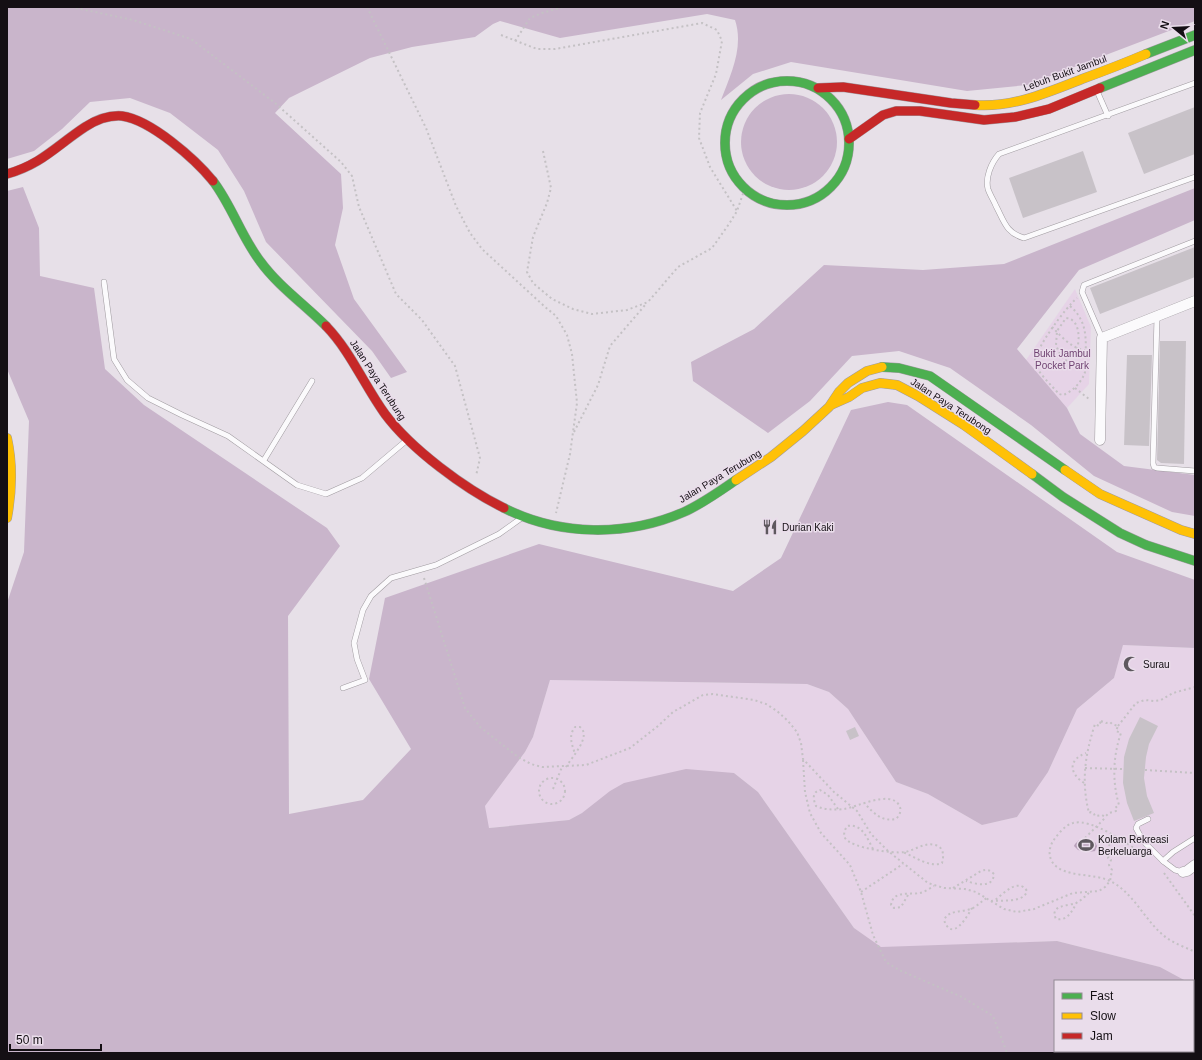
<svg xmlns="http://www.w3.org/2000/svg" width="1202" height="1060" viewBox="0 0 1202 1060" font-family="Helvetica,sans-serif">
<style>
.green{fill:#e6d3e7}
.forest{fill:#c9b5cb}
.water{fill:#b8a0ba}
.building{fill:#c8c2c8}
.lines{fill:none;stroke-linecap:round;stroke-linejoin:round}
.lane-casing{stroke:#a09ba0;stroke-width:6}
.street-casing{stroke:#a09ba0;stroke-width:11}
.fast-casing{stroke:#a09ba0;stroke-width:10}
.slow-casing{stroke:#a09ba0;stroke-width:10}
.jam-casing{stroke:#a09ba0;stroke-width:10}
.path{stroke:#c4c1c4;stroke-width:2;stroke-dasharray:2 3;stroke-linecap:butt}
.lane{stroke:#fbfafc;stroke-width:5}
.street{stroke:#fbfafc;stroke-width:10}
.fast{stroke:#4caf50;stroke-width:9}
.slow{stroke:#ffc107;stroke-width:9}
.jam{stroke:#c62828;stroke-width:9}
.labels{text-anchor:middle;dominant-baseline:central;stroke-width:3;stroke-linejoin:round;paint-order:stroke}
.street-label{font-size:10px;fill:#140f14;stroke:#eaddeb}
.park-label{font-size:10px;fill:#714473;stroke:#eaddeb}
.poi-label{font-size:10px;fill:#140f14;stroke:#eaddeb;text-anchor:start}
</style>
<rect width="100%" height="100%" fill="#e7e0e8"/>
<!-- green -->
<g class="green">
<polygon points="1075,289 1091,327 1089,384 1067,408 1026,360"/>
<polygon points="1123,645 1195,648 1195,986 1193,985 1193,981 1186,981 1160,967 1057,941 881,948 854,928 758,792 734,773 582,813 569,820 488,828 485,806 525,752 533,737 550,680 807,684 829,692 848,709 896,782 928,794 982,825 1017,817 1048,772 1077,709 1114,678"/>
</g>
<!-- forest -->
<g class="forest">
<path d="M 7,7 L 1195,7 L 1195,21 L 1027,85 L 967,91 L 791,62 L 753,74 L 721,100 C 731,74 744,47 735,20 L 707,14 L 560,38 L 500,21 L 493,24 L 475,37 L 412,47 L 370,58 L 289,98 L 275,113 L 341,174 L 343,208 L 335,245 L 354,299 L 407,372 L 391,378 L 372,351 L 266,242 L 244,191 L 218,150 L 170,113 L 130,98 L 90,102 L 62,129 L 34,151 L 7,159 Z"/>
<circle cx="789" cy="142" r="48"/>
<polygon points="23,187 39,228 40,276 94,288 105,369 144,405 327,528 340,546 288,616 289,814 363,800 411,749 369,679 385,598 539,544 733,591 781,558 851,410 888,402 907,405 1117,552 1195,580 1195,648 1123,645 1114,678 1077,709 1048,772 1017,817 982,825 928,794 896,782 848,709 829,692 807,684 550,680 533,737 525,752 485,806 489,828 569,820 582,813 610,791 624,783 686,769 734,773 758,792 854,928 881,947 1057,941 1160,967 1186,981 1055,981 1055,1051 1193,1051 1193,985 1195,986 1195,1053 7,1053 7,603 24,552 29,421 7,369 7,191"/>
<polygon points="1195,188 1195,220 1079,270 1017,349 1067,408 1080,434 1124,466 1195,475 1195,516 1172,512 1094,476 1031,425 950,368 899,351 852,356 810,401 768,433 693,381 691,362 754,329 824,265 923,270 1004,264"/>
</g>
<!-- water -->
<path class="water" d="M 1079,840 L 1095,842 L 1097,846 L 1095,851 C 1092,852 1081,851 1078,850 L 1074,846 L 1075,844 Z"/>
<!-- building -->
<g class="building">
<polygon points="1195,107 1195,154 1144,174 1128,133"/>
<polygon points="1083,151 1097,192 1023,218 1009,178"/>
<polygon points="1195,247 1195,277 1100,314 1090,288"/>
<polygon points="1160,341 1186,341 1184,464 1161,463 1157,460"/>
<polygon points="1127,355 1152,355 1149,446 1124,445"/>
<polygon points="1140,717 1158,726 1149,744 1146,757 1144,778 1147,796 1154,813 1134,821 1127,803 1123,783 1124,757 1129,739"/>
<polygon points="855,727 859,736 850,740 846,731"/>
</g>
<g class="lines">
<defs>
<g id="lane">
<path d="M 1195,83 L 999,154 C 991,163 985,178 988,189 C 990,195 994,201 996,206 C 1004,221 1006,233 1024,238 L 1195,177"/>
<polyline points="1097,91 1108,116"/>
<polyline points="104,282 114,359 127,380 148,398 182,415 228,436 297,485 326,494 362,478 407,440"/>
<polyline points="1157,317 1153,463 1154,467 1157,468 1195,471"/>
<polyline points="1102,338 1082,292 1084,285 1195,241"/>
<polyline points="264,460 312,381"/>
<polyline points="343,688 365,680 357,659 354,643 363,610 371,596 391,578 436,565 499,534 520,519"/>
<polyline points="1148,819 1138,824 1136,828 1143,841 1163,861"/>
<polyline points="1183,872 1175,870 1163,861 1173,852 1195,838"/>
</g>
<g id="street">
<polyline points="1100,440 1102,338 1195,301"/>
<polyline points="1183,872 1187,871 1195,865"/>
</g>
<g id="fast">
<polyline points="1146,54 1195,35"/>
<circle cx="787" cy="143" r="62"/>
<polyline points="1100,88 1195,50"/>
<path d="M 213,181 C 232,206 241,236 260,261 C 278,286 304,304 326,326"/>
<polyline points="882,367 899,368 930,376 1065,470"/>
<polyline points="1032,474 1063,497 1120,533 1146,545 1195,561"/>
<path d="M 504,508 C 559,536 627,537 684,512 C 702,504 720,491 736,480"/>
</g>
<g id="slow">
<path d="M 975,105 C 1012,108 1049,92 1082,79 C 1104,71 1125,63 1146,54"/>
<polyline points="831,405 849,397 862,388 880,383 897,385 918,396 964,425 1032,474"/>
<path d="M 7,438 C 13,465 12,491 7,518"/>
<polyline points="1065,470 1100,494 1181,530 1195,534"/>
<polyline points="736,480 771,457 803,431 829,407 839,392 848,383 867,371 882,367"/>
</g>
<g id="jam">
<polyline points="818,88 843,87 951,103 975,105"/>
<polyline points="849,139 883,115 896,111 920,111 984,120 1015,117 1049,109 1100,88"/>
<path d="M 7,174 C 42,164 56,146 85,127 C 96,120 109,115 122,116 C 151,120 195,159 213,181"/>
<path d="M 326,326 C 351,352 364,385 385,414 C 411,449 465,489 504,508"/>
</g>
</defs>
<!-- lane casing -->
<use href="#lane" class="lane-casing"/>
<!-- street casing -->
<use href="#street" class="street-casing"/>
<!-- fast casing -->
<use href="#fast" class="fast-casing"/>
<!-- slow casing -->
<use href="#slow" class="slow-casing"/>
<!-- jam casing -->
<use href="#jam" class="jam-casing"/>
<!-- path -->
<g class="path">
<polyline points="71,7 133,20 191,39 275,103 341,162 352,176 359,207 396,294 422,320 455,366 480,458 476,476"/>
<polyline points="367,7 426,128 456,206 470,233 482,249 544,306 556,316 567,335 572,354 577,403 570,454 556,513"/>
<polyline points="501,35 537,49 555,49 702,23 717,30 722,41 716,74 700,113 699,138 710,167 737,211"/>
<polyline points="515,41 530,18 542,13 563,7"/>
<polyline points="543,151 551,188 547,203 533,237 527,272 533,283 552,299 573,309 592,314 627,310 648,302 678,267 712,248 729,224 737,211 745,188"/>
<path d="M 1070,306 C 1091,324 1085,346 1085,372 C 1082,382 1072,392 1063,395 L 1059,394 C 1053,387 1035,370 1035,362 C 1034,350 1067,306 1077,298"/>
<path d="M 1052,327 C 1061,336 1072,349 1085,350"/>
<path d="M 1077,349 C 1080,339 1080,319 1066,318 L 1057,331 L 1056,345 L 1060,355 L 1070,364 L 1085,368"/>
<polyline points="1075,388 1089,399"/>
<polyline points="574,432 598,385 610,346 646,304"/>
<polyline points="424,578 465,708 480,727 518,757 531,764 542,767 586,765 630,748 658,726 673,712 703,695 713,694 754,700 766,704 777,711 788,721 797,732 801,743 803,759 834,792 857,811 871,834 888,851 928,883 944,888 965,889 976,892 1004,909 1017,912 1034,909 1073,893 1099,891 1105,887 1110,881 1112,870 1109,865 1111,860 1108,858 1110,853 1107,852 1113,834"/>
<path d="M 1101,721 L 1106,723 L 1110,722 L 1112,724 L 1118,726 L 1116,731 L 1121,733 C 1113,756 1112,781 1119,805 L 1115,808 L 1116,811 L 1109,813 L 1105,817 L 1102,815 L 1095,816 L 1094,814 L 1091,812 L 1089,813 C 1081,781 1085,755 1095,724 L 1099,726 Z"/>
<polyline points="1118,726 1136,703 1145,700 1154,701 1161,700 1173,693 1195,687"/>
<polyline points="803,760 805,792 810,813 821,833 850,865 861,892 873,935 886,962 899,970 962,997 993,1016 1007,1053"/>
<path d="M 566,767 C 572,757 592,736 580,727 L 575,727 C 568,736 572,744 575,754"/>
<polyline points="1085,768 1123,769"/>
<polyline points="1145,770 1195,773"/>
<circle cx="552" cy="791" r="13"/>
<path d="M 1084,783 C 1069,773 1068,760 1086,753"/>
<polyline points="553,789 562,767"/>
<path d="M 838,809 L 828,795 L 820,790 C 812,792 813,799 816,806 C 825,810 834,810 844,809 C 857,807 890,790 899,805 C 902,810 900,815 896,819 C 881,822 874,813 864,803"/>
<polyline points="1085,838 1105,818"/>
<path d="M 873,849 C 867,838 862,823 847,826 C 845,830 843,833 845,838 C 851,848 894,854 905,852 C 915,850 925,842 935,845 C 944,847 944,856 942,863 C 930,868 915,857 903,852"/>
<path d="M 1141,853 C 1127,843 1091,818 1073,823 C 1065,825 1058,834 1053,841 C 1049,848 1048,856 1053,863 C 1064,878 1095,873 1110,881 C 1133,892 1144,919 1163,935 C 1172,943 1185,947 1195,952"/>
<polyline points="1164,873 1195,916"/>
<path d="M 953,888 L 981,871 C 987,869 990,870 994,874 C 993,889 976,884 966,881"/>
<polyline points="861,892 903,864"/>
<path d="M 908,895 L 901,907 L 894,908 L 891,905 C 893,890 909,895 920,893 C 925,892 930,888 934,886"/>
<path d="M 991,901 C 1002,900 1024,903 1027,891 C 1018,877 1003,894 994,901"/>
<path d="M 1077,902 C 1072,911 1068,921 1056,919 C 1049,905 1068,906 1076,903 C 1081,901 1085,896 1089,893"/>
<path d="M 972,908 C 967,917 952,943 944,920 C 949,909 963,913 973,908 C 978,905 982,901 987,898"/>
</g>
<!-- lane -->
<use href="#lane" class="lane"/>
<!-- street -->
<use href="#street" class="street"/>
<!-- fast -->
<use href="#fast" class="fast"/>
<!-- slow -->
<use href="#slow" class="slow"/>
<!-- jam -->
<use href="#jam" class="jam"/>
</g>
<!-- icons -->
<defs>
<symbol id="restaurant-bare" viewBox="-9 -9 18 18"><path d="M-5-6h1v4h1v-4h1v4h1v-4h1v5L-1.5 .5V6h-2V.5L-5-1ZM5-6V6H3V1.5H1.5Q1.5-4 5-6Z" fill="#5e585e" stroke="#eaddeb" stroke-width="2.5" paint-order="stroke"/></symbol>
<symbol id="mosque-bare" viewBox="-9 -9 18 18"><path d="M3.5-4.9A6 6 0 1 0 3.5 4.9A5 5 0 1 1 3.5-4.9Z" fill="#5e585e" stroke="#eaddeb" stroke-width="2.5" paint-order="stroke"/></symbol>
<symbol id="stadium-bare" viewBox="-9 -9 18 18"><path d="M0-5a6.5 5 0 1 0 0 10a6.5 5 0 1 0 0-10ZM-3.5-1.8h7v3.6h-7Z" fill="#5e585e" stroke="#eaddeb" stroke-width="2.5" paint-order="stroke"/></symbol>
</defs>
<g fill-rule="evenodd">
<use href="#restaurant-bare" x="759" y="516" width="22" height="22"/>
<use href="#mosque-bare" x="1120" y="653" width="22" height="22"/>
<use href="#stadium-bare" x="1075" y="834" width="22" height="22"/>
</g>
<g class="labels">
<!-- street labels -->
<g class="street-label">
<text transform="translate(1065 73) rotate(-20)">Lebuh Bukit Jambul</text>
<text transform="translate(378 380) rotate(57)">Jalan Paya Terubung</text>
<text transform="translate(951 406) rotate(33)">Jalan Paya Terubong</text>
<text transform="translate(720 476) rotate(-31)">Jalan Paya Terubung</text>
</g>
<!-- park labels -->
<g class="park-label">
<text x="1062" y="353">Bukit Jambul<tspan x="1062" dy="12">Pocket Park</tspan></text>
</g>
<!-- poi labels -->
<g class="poi-label">
<text x="782" y="527">Durian Kaki</text>
<text x="1143" y="664">Surau</text>
<text x="1098" y="839">Kolam Rekreasi<tspan x="1098" dy="12">Berkeluarga</tspan></text>
</g>
</g>
<!-- border -->
<rect width="1202" height="1060" fill="none" stroke="#140f14" stroke-width="16"/>
<!-- legend -->
<rect x="1054" y="980" width="140" height="72" fill="#eaddeb" stroke="#948b95"/>
<rect x="1062" y="993" width="20" height="6" fill="#4caf50" stroke="#948b95"/>
<text x="1090" y="1000" font-size="12" fill="#140f14">Fast</text>
<rect x="1062" y="1013" width="20" height="6" fill="#ffc107" stroke="#948b95"/>
<text x="1090" y="1020" font-size="12" fill="#140f14">Slow</text>
<rect x="1062" y="1033" width="20" height="6" fill="#c62828" stroke="#948b95"/>
<text x="1090" y="1040" font-size="12" fill="#140f14">Jam</text>
<!-- north arrow -->
<g transform="translate(1174 28) rotate(288)" stroke="#eaddeb" stroke-width="3" paint-order="stroke">
<path d="M0-3L7 15L0 10L-7 15Z" fill="#140f14"/>
<text y="-6" font-size="11" font-weight="bold" text-anchor="middle" fill="#140f14">N</text>
</g>
<!-- scale -->
<path d="M10 1044v6h91v-6" fill="none" stroke="#140f14" stroke-width="2"/>
<text x="16" y="1044" font-size="12" fill="#140f14" stroke="#eaddeb" stroke-width="3" paint-order="stroke">50 m</text>
</svg>
